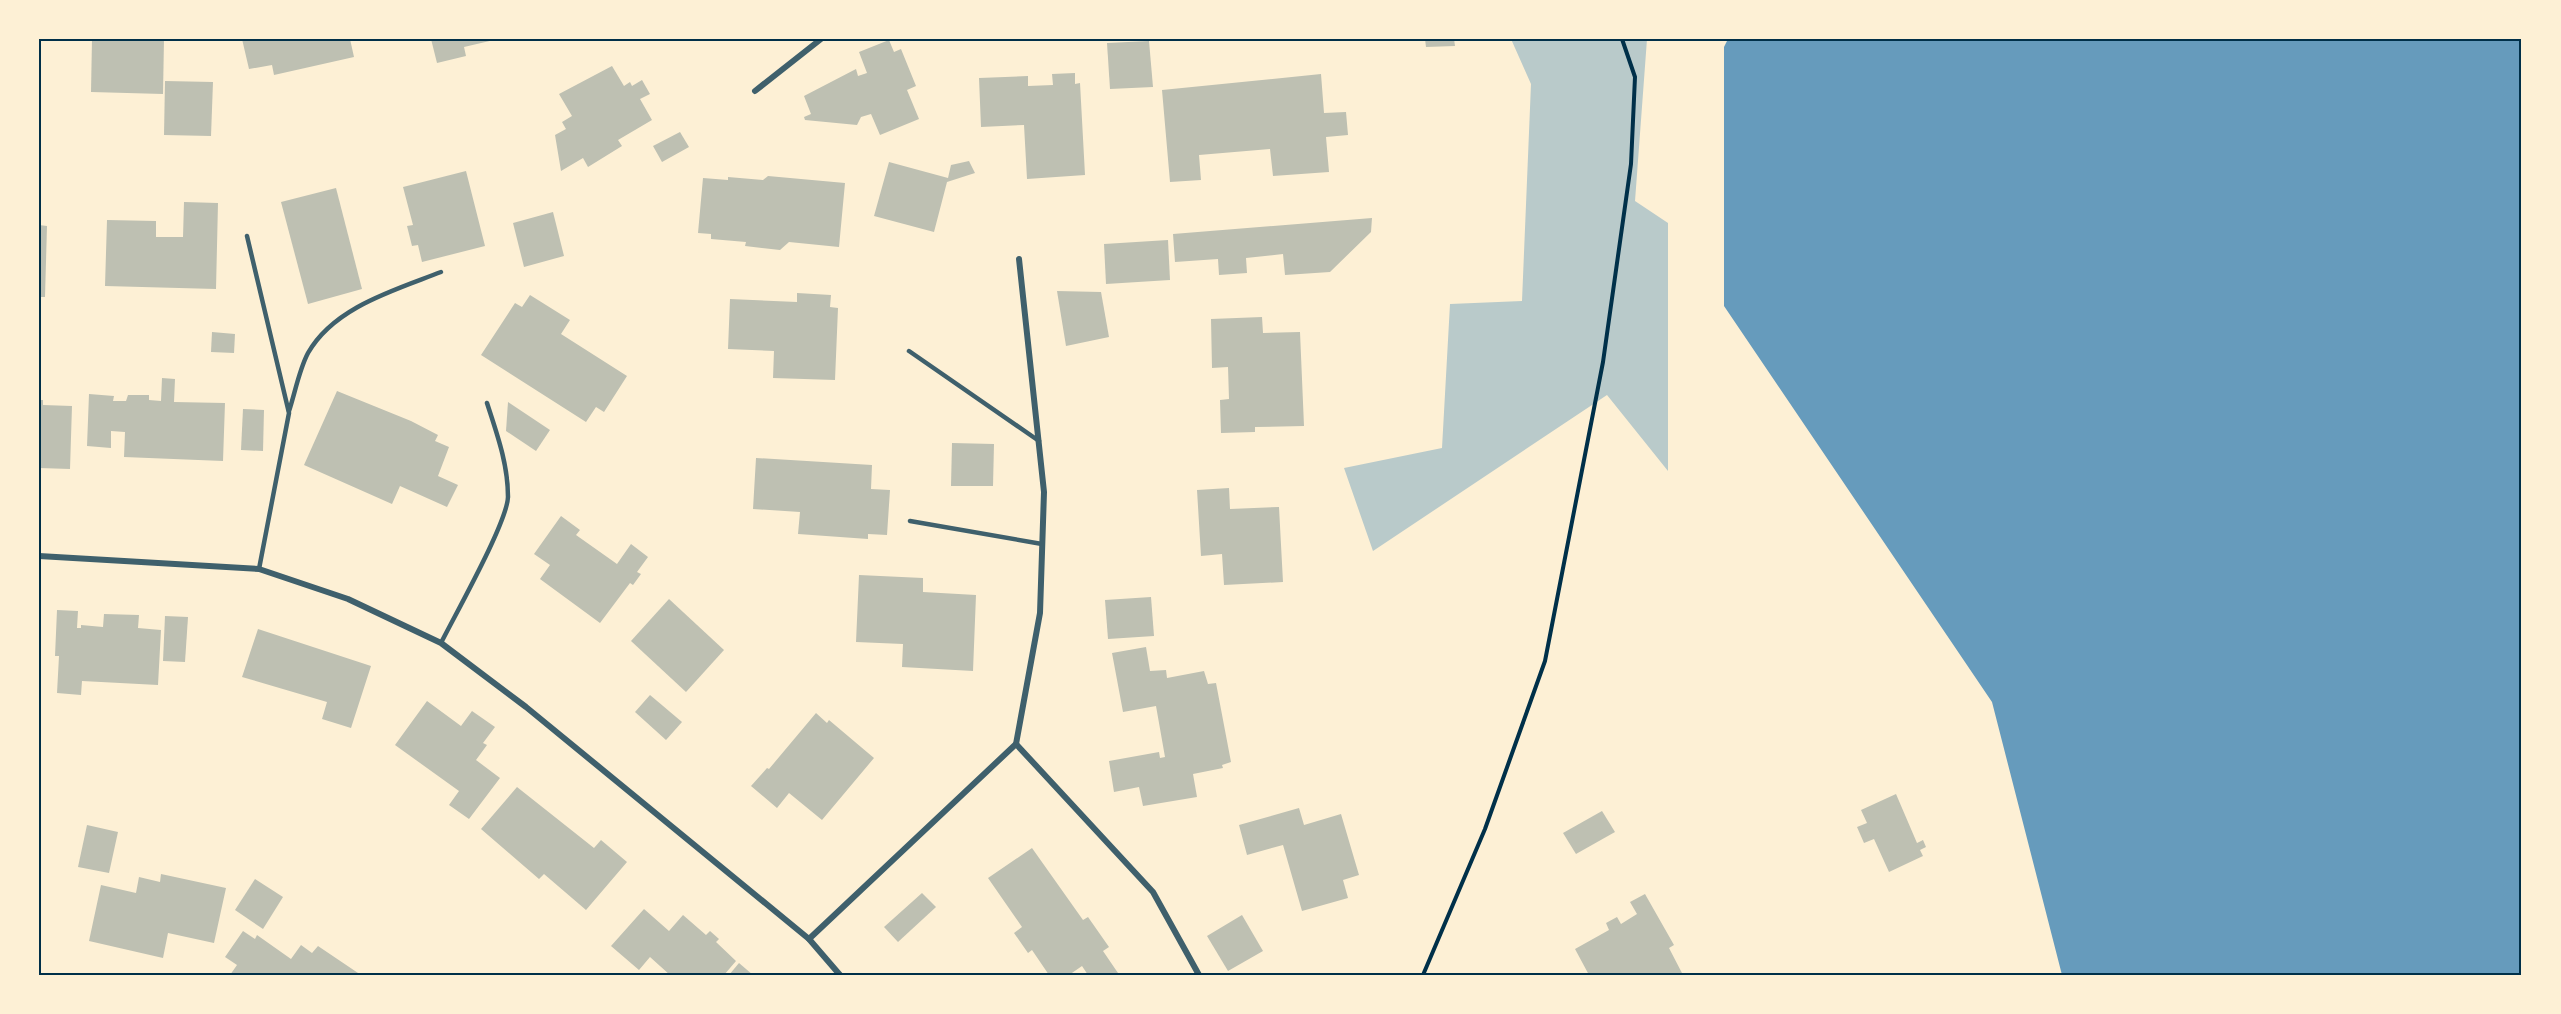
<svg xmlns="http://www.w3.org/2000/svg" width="2561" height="1014" viewBox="0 0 2561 1014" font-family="Commissioner,sans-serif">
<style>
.green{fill:#b9caca}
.water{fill:#669bbc}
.building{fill:#bec0b2}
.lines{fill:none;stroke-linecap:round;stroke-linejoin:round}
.path{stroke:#003049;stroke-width:4}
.service{stroke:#3f606c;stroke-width:4.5}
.minor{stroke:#3f606c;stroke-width:6}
.neatline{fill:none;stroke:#003049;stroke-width:2}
</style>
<rect width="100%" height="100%" fill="#fdf0d5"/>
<!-- green -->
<polygon class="green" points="1511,39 1647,39 1635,201 1668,223 1668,471 1607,395 1373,551 1344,468 1442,448 1450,304 1522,301 1531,84"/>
<!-- water -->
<polygon class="water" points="1728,39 2522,39 2522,975 2062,975 1992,702 1724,306 1724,47"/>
<!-- building -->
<g class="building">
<polygon points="92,39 164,39 163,94 91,92"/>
<polygon points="242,39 350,39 354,57 274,75 272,65 249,69"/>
<polygon points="431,39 494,39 494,40 464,47 466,56 437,63"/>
<polygon points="1425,39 1454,39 1455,46 1426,47"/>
<polygon points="889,40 894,52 901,49 916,86 907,90 919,119 880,135 871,114 861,117 857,125 805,120 804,117 811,114 804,96 856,69 858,76 867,73 859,52"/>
<polygon points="1149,41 1153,87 1110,89 1107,43"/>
<polygon points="612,66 624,86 630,82 632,86 642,80 650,94 640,99 652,120 618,140 622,146 588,167 583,158 561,171 555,135 566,129 562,122 572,116 559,94"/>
<polygon points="1075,73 1075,84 1080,83 1085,175 1027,179 1024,125 981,127 979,78 1028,76 1028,86 1053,85 1052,74"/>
<polygon points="1321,74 1324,113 1346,112 1348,135 1326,137 1329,172 1273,176 1270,149 1199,155 1201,180 1170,182 1162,90"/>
<polygon points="165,81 213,82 211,136 164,135"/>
<polygon points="680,132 689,147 662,162 653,146"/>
<polygon points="969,161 975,173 947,182 934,232 874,216 889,162 948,178 951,165"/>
<polygon points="466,171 485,246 422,262 418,245 412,246 407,226 413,225 403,187"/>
<polygon points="768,176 845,183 839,247 789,242 780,250 745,246 746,242 711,239 711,234 698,233 703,178 728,180 728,177 763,180"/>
<polygon points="336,188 362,289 308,304 281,202"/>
<polygon points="184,202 218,203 216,289 105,286 107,220 156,221 156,237 183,237"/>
<polygon points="553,212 564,256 524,267 513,223"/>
<polygon points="1372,218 1371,232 1330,272 1285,275 1283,254 1246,258 1247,273 1219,275 1218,259 1175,262 1173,234"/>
<polygon points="39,225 47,226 45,297 39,297"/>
<polygon points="1168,240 1170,280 1106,284 1104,244"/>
<polygon points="1057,291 1101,292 1109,337 1066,346"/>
<polygon points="797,293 831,295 830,307 838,308 835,380 773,378 774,351 728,349 730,299 797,302"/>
<polygon points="530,295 570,320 561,334 627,376 604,412 596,407 586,422 481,355 515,303 522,307"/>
<polygon points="1262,317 1263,333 1300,332 1304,426 1255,427 1255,432 1221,433 1220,400 1229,399 1228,367 1212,368 1211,319"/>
<polygon points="212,332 235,334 234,353 211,352"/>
<polygon points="162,378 175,379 174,402 225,403 223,461 124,457 125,432 111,431 111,448 87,446 89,394 114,396 113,401 126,401 128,395 149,395 149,400 161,401"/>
<polygon points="337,391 411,421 438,435 435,441 449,447 438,476 458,485 447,507 400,486 392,504 304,465"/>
<polygon points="39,400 43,400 43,405 72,406 70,469 39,468"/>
<polygon points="508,402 550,430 536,451 506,431"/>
<polygon points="243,409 264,410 263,451 241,450"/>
<polygon points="952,443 994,444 993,486 951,486"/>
<polygon points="756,458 872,465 871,489 890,490 887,535 868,534 868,539 798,534 800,512 753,509"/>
<polygon points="1229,488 1230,509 1279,507 1283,582 1224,585 1222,554 1201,556 1197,490"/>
<polygon points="561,516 580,530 576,535 617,564 631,544 648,557 637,572 641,574 633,585 630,583 600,623 540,579 550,565 534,554"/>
<polygon points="859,575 923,578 923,592 976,595 973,671 902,667 903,644 856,642"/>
<polygon points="1151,597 1154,636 1108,639 1105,600"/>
<polygon points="669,599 724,650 686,692 631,641"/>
<polygon points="57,610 78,611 77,628 81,628 81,625 103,627 104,614 139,615 138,628 161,630 158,685 82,681 81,695 57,693 59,656 55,656"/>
<polygon points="165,616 188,617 185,662 163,661"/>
<polygon points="258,629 371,666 351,728 322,719 327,702 242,677"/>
<polygon points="1146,647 1150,671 1166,670 1167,678 1204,671 1208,684 1216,683 1231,762 1222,765 1223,768 1193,774 1197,797 1143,806 1139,787 1114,792 1109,761 1159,752 1160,758 1165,757 1156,706 1123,712 1112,653"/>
<polygon points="650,695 682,722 666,740 635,712"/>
<polygon points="427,701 461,726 472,711 495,727 483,743 487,745 476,760 500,778 469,819 449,805 459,791 395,745"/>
<polygon points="816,713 827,723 829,720 874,758 822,820 789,793 777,808 751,786 767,768 769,769"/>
<polygon points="517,787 594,848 601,840 627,862 586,910 544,874 539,879 481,829"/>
<polygon points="1896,794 1917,843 1923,840 1926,847 1920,850 1923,856 1889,872 1874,839 1864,843 1857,827 1867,823 1861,810"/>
<polygon points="1299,808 1304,825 1341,814 1359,875 1343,880 1348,898 1302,911 1283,845 1247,855 1239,825"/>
<polygon points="1602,811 1615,832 1576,854 1563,833"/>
<polygon points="87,825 118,832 109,873 78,867"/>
<polygon points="1032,848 1083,920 1088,917 1109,947 1103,951 1118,973 1115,975 1088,975 1082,966 1069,975 1049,975 1032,950 1028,953 1014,933 1022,927 988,878"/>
<polygon points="161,874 226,888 214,943 168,933 163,958 89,941 101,885 136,893 139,877 160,882"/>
<polygon points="255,879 283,897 263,929 235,910"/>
<polygon points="922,893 936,907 898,942 884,927"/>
<polygon points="1645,894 1674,945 1669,948 1683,975 1589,975 1575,949 1609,930 1606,923 1617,917 1621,924 1637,914 1630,902"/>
<polygon points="644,909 669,931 683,915 706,935 710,931 719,939 716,942 736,961 724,975 670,975 650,957 639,970 611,946"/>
<polygon points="1242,915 1263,951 1228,971 1207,936"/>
<polygon points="243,931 255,939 257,935 291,959 301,945 312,953 318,946 361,975 230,975 237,965 225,957"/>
<polygon points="739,963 753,975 729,975"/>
</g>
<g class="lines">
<!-- path -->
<polyline class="path" points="1423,975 1485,829 1545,661 1603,362 1631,164 1635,77 1622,39"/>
<!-- service -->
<g class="service">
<polyline points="247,236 289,413 259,569"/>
<polyline points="909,351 1039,441"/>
<path d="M 289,411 C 295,393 299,370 308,353 C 334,307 395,290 441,272"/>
<polyline points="910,521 1042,544"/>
<path d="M 441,643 C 455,615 507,523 508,497 C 508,464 497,434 487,403"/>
</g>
<!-- minor -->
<g class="minor">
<polyline points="755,91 821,39"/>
<polyline points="39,556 259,569 348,599 441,643 526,707 809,939 840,975"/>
<polyline points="1016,744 1153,892 1199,975"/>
<polyline points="809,939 1016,744 1040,613 1044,492 1019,259"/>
</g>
</g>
<!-- border -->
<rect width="2561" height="1014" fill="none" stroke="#fdf0d5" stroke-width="81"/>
<rect x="40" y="40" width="2480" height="934" class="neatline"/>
</svg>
